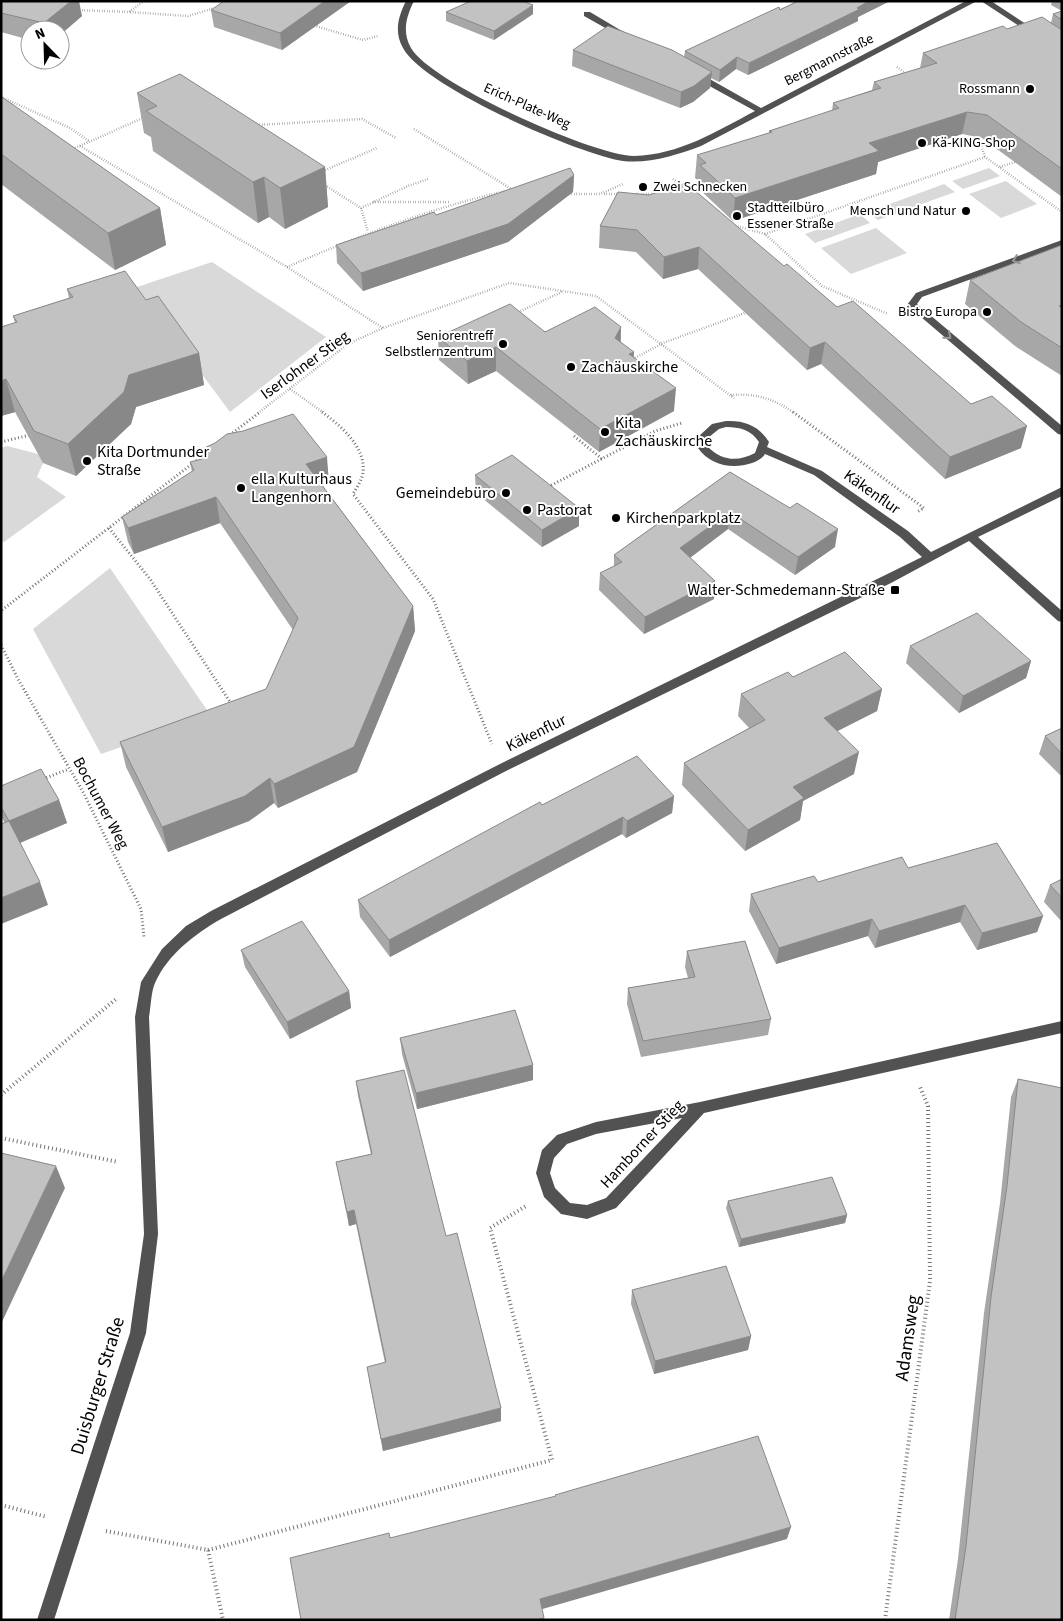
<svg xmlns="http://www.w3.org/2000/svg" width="1063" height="1621" viewBox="0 0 1063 1621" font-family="'Source Sans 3',sans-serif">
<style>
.green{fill:#d9d9d9}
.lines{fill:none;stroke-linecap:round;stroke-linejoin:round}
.path-far2{stroke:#747474;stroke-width:2.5;stroke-dasharray:0.5 2;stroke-linecap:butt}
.path-far1{stroke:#747474;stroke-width:3;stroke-dasharray:1 2.5;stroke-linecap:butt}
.path{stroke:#747474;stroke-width:4;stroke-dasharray:1 3;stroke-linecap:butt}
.minor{fill:#525252;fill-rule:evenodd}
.wall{fill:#a7a7a7}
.shaded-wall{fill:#888}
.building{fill:#c2c2c2;stroke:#888}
.oneway{stroke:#979797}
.poi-dot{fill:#000;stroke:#fff;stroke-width:2}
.labels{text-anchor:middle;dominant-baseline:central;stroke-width:4;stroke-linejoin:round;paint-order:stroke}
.far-street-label{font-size:14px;fill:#000;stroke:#fff}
.far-poi-label{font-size:14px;fill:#000;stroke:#fff;text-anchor:end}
.street-label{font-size:16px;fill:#000;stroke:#fff}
.poi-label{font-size:16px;fill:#000;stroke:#fff;text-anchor:start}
.near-street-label{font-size:19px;fill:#000;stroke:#fff}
</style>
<rect width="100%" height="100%" fill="#fff"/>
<!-- green -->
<g class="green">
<polygon points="989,168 1000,176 963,189 952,181"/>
<polygon points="1006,181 1037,204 1001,218 969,194"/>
<polygon points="944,184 955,192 878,220 868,212"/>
<polygon points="860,214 870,223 815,243 805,234"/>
<polygon points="876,228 907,253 851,274 821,248"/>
<polygon points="212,262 326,337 230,412 137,287"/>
<polygon points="7,446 46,456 37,477 66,497 4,542 1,540 1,448"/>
<polygon points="110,568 211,716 101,754 33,629"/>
</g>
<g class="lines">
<!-- path-far2 -->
<g class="path-far2">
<polyline points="144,1 129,12 188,16 215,8"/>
<polyline points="77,10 129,12"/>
<polyline points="312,25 363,40 378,36"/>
<polyline points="897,67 908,75"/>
<polyline points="1,97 70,128 89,141"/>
<polyline points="257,125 362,119 396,138"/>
<polyline points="414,129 513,190"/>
<polyline points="978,137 985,157"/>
<polyline points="80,146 287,267 383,328"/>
<polyline points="73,149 145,117"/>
<polyline points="1000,167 1015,162"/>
<polyline points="323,171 377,148"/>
<polyline points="673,179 683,187"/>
<polyline points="323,184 361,208 368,232"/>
<polyline points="569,194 600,194 623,184"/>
<polyline points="604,194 620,194"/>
<polyline points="636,194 655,194"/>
<polyline points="373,202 450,202"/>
<polyline points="361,208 408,186 428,179"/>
<polyline points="733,225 765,234 822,286 888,314"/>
<polyline points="765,234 985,157 1062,212"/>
<path d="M 287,267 C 359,236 430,208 506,191"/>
<polyline points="516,313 562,292"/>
<polyline points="633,359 663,343 745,313"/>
<polyline points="290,389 324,413"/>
<path d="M 731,395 C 755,393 775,399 794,413"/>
<polyline points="258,413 348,344 383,328 509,283 596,296 734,398"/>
</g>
<!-- path-far1 -->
<g class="path-far1">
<path d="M 322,412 C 340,425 366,447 363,472 C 362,480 357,487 353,494 L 433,599 L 492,744"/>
<polyline points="793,412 924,508 917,512"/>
<polyline points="230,435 260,412"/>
<polyline points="574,436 602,459"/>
<polyline points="1,442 30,435"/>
<polyline points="548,487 655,431 682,423"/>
<polyline points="109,528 150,579 232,705"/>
<polyline points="2,610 205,454"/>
<polyline points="1,645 18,679 83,792 141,909 144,937"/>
<polyline points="43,779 69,769"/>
</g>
<!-- path -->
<g class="path">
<polyline points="1,1095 116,999"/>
<polyline points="1,1138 118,1162"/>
<polyline points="1,1505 47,1517"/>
<polyline points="106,1531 208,1550 223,1620"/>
<polyline points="208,1550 552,1460 490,1228 526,1206"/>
<polyline points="885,1620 930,1281 928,1106 920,1087"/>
</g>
<!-- minor -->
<g class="minor">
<path d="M 406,1 L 414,1 C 406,17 402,32 411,48 C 431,83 594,156 634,156 C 679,155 717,131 755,111 L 693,77 L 693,73 L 699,73 L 761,108 L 966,1 L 977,1 L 701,146 C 677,155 649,164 623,161 C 578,154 424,87 403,48 C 394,32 398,17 406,1 Z"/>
<polygon points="981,1 991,1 1062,48 1062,54"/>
<polygon points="584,12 590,12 632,37 625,39 584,16"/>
<polygon points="1062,240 1062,246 922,297 917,304 1062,426 1062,435 1058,434 907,305 916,293"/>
<path d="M 726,421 C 745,420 759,426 769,442 L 767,447 L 822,471 L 908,531 L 931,552 L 1062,487 L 1062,496 L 978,537 L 1062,611 L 1062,622 L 1058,621 L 969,541 L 891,583 L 506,771 L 221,919 C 195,934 168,954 155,983 C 151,992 151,1006 149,1017 L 158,1234 L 146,1333 L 54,1620 L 37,1620 L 130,1333 L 144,1234 L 135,1017 L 141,982 L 162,949 L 186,926 L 211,911 L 498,765 L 922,557 L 900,537 L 814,475 L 765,454 C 762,459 757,461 752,463 C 732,470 710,465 698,448 L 699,436 L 712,424 ZM 726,427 C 740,427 751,430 759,442 L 755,453 C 738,462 722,461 708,447 L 709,437 L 719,429 Z"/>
<path d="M 1062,1021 L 1062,1033 L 704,1113 L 616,1208 L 587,1219 L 561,1214 L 544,1197 L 536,1173 L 542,1150 L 557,1135 L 596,1122 L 700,1102 ZM 682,1118 L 606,1198 L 587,1205 L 570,1203 L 555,1188 L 550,1173 L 554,1158 L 567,1144 L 596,1134 Z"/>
</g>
</g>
<!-- wall -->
<g class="wall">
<polygon points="1,1 82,16 60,35 60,30 30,30 30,40 1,32"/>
<polygon points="351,1 282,50 214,27 211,10"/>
<polygon points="798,1 890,1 858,17 858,21 748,75 736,69 719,82 711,78 710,88 693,102 680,108 572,66 573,50 684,57 685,51"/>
<polygon points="1052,1 1062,1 1062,197 982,138 962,134 878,162 876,174 733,221 698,188 699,181 695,178 697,155 769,133 769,131 832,111 833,103 872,90 874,82 920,68 923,53 1007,29 1051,23 1053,14 1062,11 1051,5"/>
<polygon points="446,12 533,14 494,40 446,21"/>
<polygon points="137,93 325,167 328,207 285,229 269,217 258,223 153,151 151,137 144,133"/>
<polygon points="1,97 160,208 166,245 115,270 1,184"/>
<polygon points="574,175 573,192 508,242 363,291 337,263 336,245"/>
<polygon points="618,192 784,266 837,307 1021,448 945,479 821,364 807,370 698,269 663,279 636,252 599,248 600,226"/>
<polygon points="1062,245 1062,376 1015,346 965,304 970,280"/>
<polygon points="67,289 146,300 199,353 204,385 136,407 131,424 76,476 43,463 15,412 1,416 1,327 15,323 13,316 69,298"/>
<polygon points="621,327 621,342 634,357 674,411 599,452 496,371 468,384 439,360 438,337"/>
<polygon points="190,462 329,483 322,485 413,606 415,631 357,772 278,808 274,803 249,821 168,852 126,767 120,742 266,689 293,630 220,523 134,554 128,542 122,517 192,472"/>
<polygon points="730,472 835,547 795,575 728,529 690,558 715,581 714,599 644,634 599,590 600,573 614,566 614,555"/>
<polygon points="475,475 579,526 542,547 476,493"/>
<polygon points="910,646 1031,661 1026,678 959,713 906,663"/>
<polygon points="793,677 882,689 877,711 837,731 854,774 803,801 800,820 745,851 682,785 684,763 749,728 738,716 741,694"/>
<polygon points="1062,728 1062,777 1039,754 1045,736"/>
<polygon points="1,786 59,800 67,823 20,843 48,905 1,816"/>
<polygon points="674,796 672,813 626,838 622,834 390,957 360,917 358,900 542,805"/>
<polygon points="908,868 1043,916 1037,932 977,950 960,922 875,948 868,936 776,964 749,911 751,894 818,882"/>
<polygon points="1062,879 1062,922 1044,902 1050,885"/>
<polygon points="241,950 349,991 351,1008 290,1039 245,967"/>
<polygon points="687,951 771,1019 768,1035 641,1057 627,1004 628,988 688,978 685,967"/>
<polygon points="400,1038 533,1065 533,1080 417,1109 402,1054"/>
<polygon points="1018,1079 1062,1620 949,1620 958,1559 984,1313 1000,1203 1011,1097"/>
<polygon points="356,1081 446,1236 501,1408 501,1421 383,1451 369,1380 385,1363 356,1224 349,1226 336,1162 371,1154 358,1096"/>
<polygon points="728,1201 847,1215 845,1223 739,1247 726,1208"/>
<polygon points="632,1290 751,1336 748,1350 654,1374 631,1304"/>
</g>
<!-- shaded-wall -->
<g class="shaded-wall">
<polygon points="71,1 79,1 82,16 60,35 60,30 46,30 44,23"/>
<polygon points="325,1 351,1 282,50 280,33"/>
<polygon points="869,1 890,1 858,17 858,21 748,75 749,63"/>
<polygon points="533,5 533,14 494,40 494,31"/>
<polygon points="737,57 736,69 719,82 720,70"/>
<polygon points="712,72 710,88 693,102 680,108 681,92"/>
<polygon points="967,112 962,134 878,162 876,174 733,221 735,198 869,143"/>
<polygon points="325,167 328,207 285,229 280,188"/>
<polygon points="574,175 573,192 508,242 363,291 361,273"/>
<polygon points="264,177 269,217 258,223 253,182"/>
<polygon points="160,208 166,245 115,270 108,233"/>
<polygon points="699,247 698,269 663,279 664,257"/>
<polygon points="621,327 620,350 615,338"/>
<polygon points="825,342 821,364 807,370 810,348"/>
<polygon points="496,347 496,371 468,384 467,361"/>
<polygon points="634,352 633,375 629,354"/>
<polygon points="199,353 204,385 136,407 131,424 76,476 68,444 129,375"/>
<polygon points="6,379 15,412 1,416 1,381"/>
<polygon points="676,388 674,411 599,452 600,429"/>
<polygon points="1027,426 1021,448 945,479 950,457"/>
<polygon points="327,457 329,483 309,489 306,464"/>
<polygon points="216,497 220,523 134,554 128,528"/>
<polygon points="579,508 579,526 542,547 542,530"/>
<polygon points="730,512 728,529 679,566 680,548"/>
<polygon points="838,529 835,547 795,575 798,557"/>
<polygon points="715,581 714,599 644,634 645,617"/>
<polygon points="413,606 415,631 357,772 278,808 274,784"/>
<polygon points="1031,661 1026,678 959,713 963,696"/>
<polygon points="882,689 877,711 820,740 824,718"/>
<polygon points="859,752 854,774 803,801 800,820 745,851 748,830 793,787"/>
<polygon points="270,778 274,803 249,821 168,852 162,827"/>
<polygon points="674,796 672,813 626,838 627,821"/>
<polygon points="59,800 67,823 17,844 9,821"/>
<polygon points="623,817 622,834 390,957 389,940"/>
<polygon points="40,882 48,905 1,924 1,898"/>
<polygon points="965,905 960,922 875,948 879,931"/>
<polygon points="1043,916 1037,932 977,950 982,933"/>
<polygon points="872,919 868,936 776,964 779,948"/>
<polygon points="349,991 351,1008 290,1039 287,1022"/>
<polygon points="533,1065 533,1080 417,1109 416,1093"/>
<polygon points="56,1166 65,1188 1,1324 1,1282"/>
<polygon points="354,1210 356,1224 349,1226 347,1212"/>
<polygon points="847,1215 845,1223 739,1247 741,1239"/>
<polygon points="751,1336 748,1350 654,1374 655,1361"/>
<polygon points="501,1408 501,1421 383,1451 381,1439"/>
<polygon points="791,1527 787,1539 539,1610 540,1599"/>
</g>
<!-- building -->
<g class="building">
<polygon points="1,1 71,1 44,23 1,13"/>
<polygon points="224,1 325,1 280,33 211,10"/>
<polygon points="471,1 522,1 533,5 494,31 446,12"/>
<polygon points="798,1 869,1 857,8 860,9 749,63 737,57 720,70 685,51 779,7 780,10"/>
<polygon points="1062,11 1062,20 1053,14"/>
<polygon points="1042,17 1062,30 1062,169 987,115 967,112 869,143 879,151 735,198 700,165 706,163 697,155 772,132 769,131 839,108 833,103 881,88 874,82 937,63 923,53 1003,26 1007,29"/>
<polygon points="608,26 672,50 712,72 694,86 681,92 573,50"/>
<polygon points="180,74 325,167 280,188 264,177 253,182 146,111 157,106 137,93"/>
<polygon points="1,97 2,97 160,208 108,233 1,154"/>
<polygon points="570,168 574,175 508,224 361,273 336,245 434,212 436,215"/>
<polygon points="686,183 784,266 787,264 837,307 853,301 971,404 992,396 1027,426 950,457 825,342 810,348 699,247 664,257 637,230 600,226 618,192 649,195"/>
<polygon points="1062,245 1062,305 1059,306 1062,308 1062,348 1021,322 970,280"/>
<polygon points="125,271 146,300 158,296 199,353 129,375 124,392 68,444 34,431 6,379 1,381 1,327 17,322 13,316 73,297 67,289"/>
<polygon points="510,304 545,332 595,307 621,327 615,338 634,352 629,354 676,388 600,429 496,347 467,361 438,337"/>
<polygon points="293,414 327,457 306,464 413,606 354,747 274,784 270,778 245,796 162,827 120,742 266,689 298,618 216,497 128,528 122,517 194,470 190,462 202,459 200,450 215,443 227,434 243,431"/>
<polygon points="512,455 579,508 542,530 475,475"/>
<polygon points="730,472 790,508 797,503 838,529 798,557 730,512 680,548 715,581 645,617 600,573 622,562 614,555"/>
<polygon points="977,613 1031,661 963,696 910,646"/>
<polygon points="845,652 882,689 824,718 859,752 793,787 804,798 748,830 684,763 765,720 741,694 788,672 793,677"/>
<polygon points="1062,728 1062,754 1045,736"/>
<polygon points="637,756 674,796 627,821 623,817 389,940 358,900 540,802 542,805"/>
<polygon points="41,769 59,800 9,821 40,882 1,898 1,824 9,821 1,807 1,786"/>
<polygon points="997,843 1043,916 982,933 965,905 879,931 872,919 779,948 751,894 814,876 818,882 902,857 908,868"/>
<polygon points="1062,879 1062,898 1050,885"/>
<polygon points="302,921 349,991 287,1022 241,950"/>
<polygon points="745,941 771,1019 643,1041 628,988 695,977 687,951"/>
<polygon points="515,1010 533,1065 416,1093 400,1038"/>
<polygon points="404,1070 446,1236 457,1233 501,1408 381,1439 367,1367 386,1362 354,1210 347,1212 336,1162 372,1154 356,1081"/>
<polygon points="1018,1079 1062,1088 1062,1620 955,1620 966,1546 991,1297 1007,1186"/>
<polygon points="1,1153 56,1166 1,1282"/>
<polygon points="832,1177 847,1215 741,1239 728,1201"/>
<polygon points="726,1266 751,1336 655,1361 632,1290"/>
<polygon points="758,1436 791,1527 540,1599 544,1618 535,1620 301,1620 290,1558 389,1533 390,1538 556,1496 555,1495"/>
</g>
<!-- one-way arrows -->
<defs><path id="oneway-chevron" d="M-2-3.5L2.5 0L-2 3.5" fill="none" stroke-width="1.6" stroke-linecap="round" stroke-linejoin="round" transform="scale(1.25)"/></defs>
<g class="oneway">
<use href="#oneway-chevron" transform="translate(1016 260) rotate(160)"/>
<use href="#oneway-chevron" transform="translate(948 336) rotate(40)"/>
</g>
<!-- markers -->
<g class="poi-dot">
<circle cx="1030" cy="89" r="5"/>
<circle cx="922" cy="143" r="5"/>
<circle cx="643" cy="187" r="5"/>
<circle cx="966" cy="211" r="5"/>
<circle cx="737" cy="216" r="5"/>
<circle cx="987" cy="312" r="5"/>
<circle cx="503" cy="344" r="5"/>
<circle cx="571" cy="367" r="5"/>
<circle cx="605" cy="432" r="5"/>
<circle cx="87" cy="461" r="5"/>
<circle cx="241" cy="488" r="5"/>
<circle cx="506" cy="493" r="5"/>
<circle cx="527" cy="510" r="5"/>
<circle cx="616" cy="518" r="5"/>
<rect x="890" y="585" width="10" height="10" rx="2.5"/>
</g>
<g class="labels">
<!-- far-street labels -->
<g class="far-street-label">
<text transform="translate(829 60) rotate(-27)">Bergmannstraße</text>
<text transform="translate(527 106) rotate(24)">Erich-Plate-Weg</text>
</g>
<!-- far-poi labels -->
<g class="far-poi-label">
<text x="1020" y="89">Rossmann</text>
<text x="932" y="143" text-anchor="start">Kä-KING-Shop</text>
<text x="653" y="187" text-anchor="start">Zwei Schnecken</text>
<text x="747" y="208" text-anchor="start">Stadtteilbüro<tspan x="747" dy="16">Essener Straße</tspan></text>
<text x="956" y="211">Mensch und Natur</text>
<text x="977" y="312">Bistro Europa</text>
<text x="493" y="336">Seniorentreff<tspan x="493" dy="16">Selbstlernzentrum</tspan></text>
</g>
<!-- street labels -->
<g class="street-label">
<text transform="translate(305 365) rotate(-36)">Iserlohner Stieg</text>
<text transform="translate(872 492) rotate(35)">Käkenflur</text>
<text transform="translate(536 733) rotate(-26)">Käkenflur</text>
<text transform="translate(101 803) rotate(62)">Bochumer Weg</text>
<text transform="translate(642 1144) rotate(-47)">Hamborner Stieg</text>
</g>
<!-- poi labels -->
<g class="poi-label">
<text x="581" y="367">Zachäuskirche</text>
<text x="615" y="423">Kita<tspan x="615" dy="18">Zachäuskirche</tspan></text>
<text x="97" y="452">Kita Dortmunder<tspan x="97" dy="18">Straße</tspan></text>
<text x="251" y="479">ella Kulturhaus<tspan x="251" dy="18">Langenhorn</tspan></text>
<text x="496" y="493" text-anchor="end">Gemeindebüro</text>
<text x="537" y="510">Pastorat</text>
<text x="626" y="518">Kirchenparkplatz</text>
<text x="885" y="590" text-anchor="end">Walter-Schmedemann-Straße</text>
</g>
<!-- near-street labels -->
<g class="near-street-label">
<text transform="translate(908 1338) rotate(-82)">Adamsweg</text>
<text transform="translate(98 1386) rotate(-73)">Duisburger Straße</text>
</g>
</g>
<!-- border -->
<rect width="1063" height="1621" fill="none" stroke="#000000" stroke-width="5"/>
<!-- north arrow -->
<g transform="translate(45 45) rotate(337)"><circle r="24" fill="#ffffff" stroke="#999999"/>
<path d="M0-4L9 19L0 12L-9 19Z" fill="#000000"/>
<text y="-8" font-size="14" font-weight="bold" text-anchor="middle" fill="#000000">N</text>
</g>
</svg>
